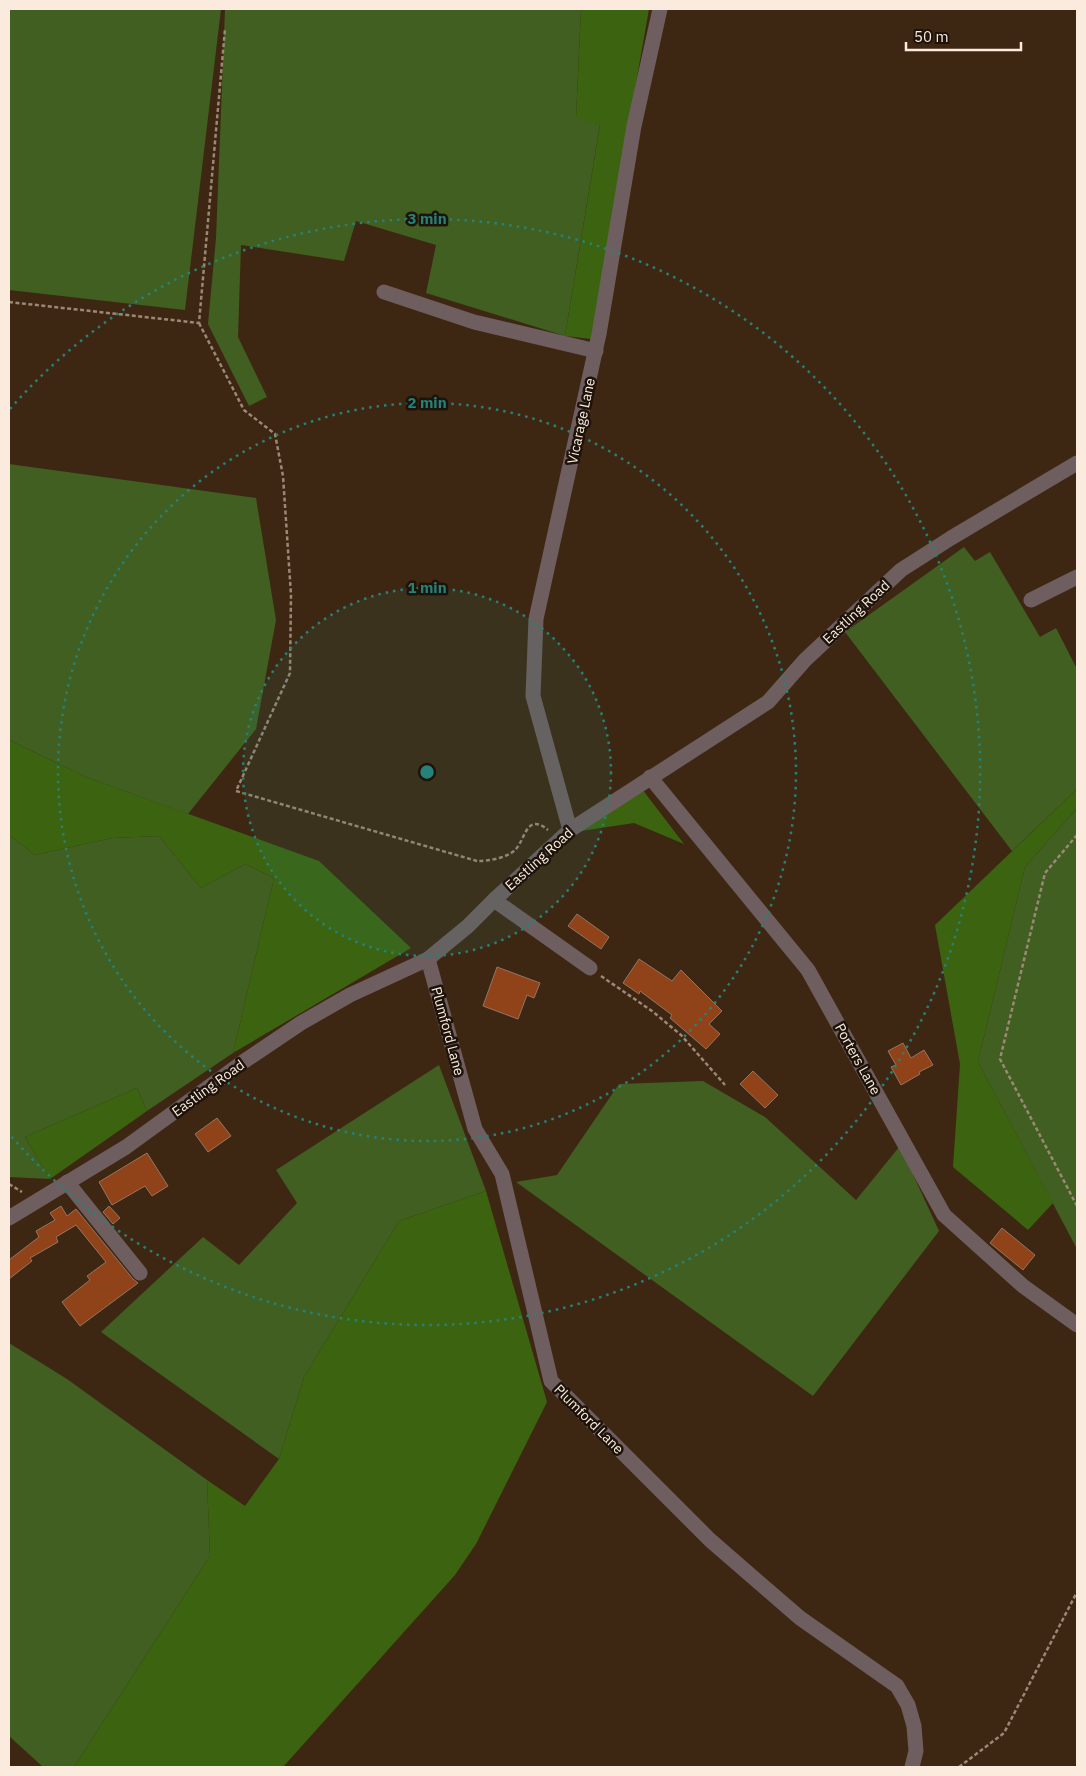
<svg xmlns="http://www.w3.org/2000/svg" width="1086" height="1776" viewBox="0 0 1086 1776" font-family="'IBM Plex Sans',sans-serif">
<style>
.green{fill:#405f21}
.forest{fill:#3c630f}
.building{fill:#904318;stroke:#957565}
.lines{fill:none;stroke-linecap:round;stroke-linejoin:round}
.path{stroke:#9b8877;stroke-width:2.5;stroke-dasharray:4 2.5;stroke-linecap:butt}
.minor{stroke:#6f5e5f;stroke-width:15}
.ring{fill:none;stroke:#268279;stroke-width:2.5;stroke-dasharray:2.5 5}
.labels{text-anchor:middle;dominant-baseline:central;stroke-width:5;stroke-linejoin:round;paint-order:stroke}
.street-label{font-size:14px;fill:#faebde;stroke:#1d130a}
.centre{fill:#268279;stroke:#1d130a;stroke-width:2.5}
.ring-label{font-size:15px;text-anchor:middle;font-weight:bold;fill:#268279;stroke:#1d130a;stroke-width:5;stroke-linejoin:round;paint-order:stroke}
</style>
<rect width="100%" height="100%" fill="#3e2712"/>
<!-- green -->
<g class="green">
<polygon points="9,9 221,9 185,310 9,290"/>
<polygon points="225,9 581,9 576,117 600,124 565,336 426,293 436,245 356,221 344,261 241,245 238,337 267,397 249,406 208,324 216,238"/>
<polygon points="9,464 256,498 276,620 256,729 188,814 86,777 9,740"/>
<polygon points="964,547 975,561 990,552 1040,637 1056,628 1077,669 1077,789 1012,851 845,632"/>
<polygon points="1077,808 1077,1249 978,1062 1025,867"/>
<polygon points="9,835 35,855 112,838 159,836 201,888 245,864 274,878 233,1053 147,1111 137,1088 25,1137 50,1179 9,1177"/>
<polygon points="439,1065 486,1191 399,1221 304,1377 279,1459 101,1332 203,1237 239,1265 297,1203 276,1170"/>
<polygon points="703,1081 765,1117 856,1200 900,1146 939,1231 813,1396 516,1182 557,1175 619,1084"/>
<polygon points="9,1343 67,1379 207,1480 210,1556 74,1767 43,1767 9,1736"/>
</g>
<!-- forest -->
<g class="forest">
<polygon points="581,9 649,9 591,339 565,336 600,125 576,118"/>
<polygon points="9,740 86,777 319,861 411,948 233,1053 274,878 245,864 201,888 159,836 112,838 35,855 9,835"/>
<polygon points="642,789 684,844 634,823 581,831"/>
<polygon points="1077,789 1077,808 1025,867 978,1062 1053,1203 1028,1230 953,1167 960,1064 935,925"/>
<polygon points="137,1088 147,1111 50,1179 25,1137"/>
<polygon points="486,1191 547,1402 476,1544 455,1575 283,1767 74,1767 210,1556 207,1480 245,1506 279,1459 304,1377 399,1221"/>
</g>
<!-- building -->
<g class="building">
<polygon points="577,914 609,937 601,949 568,926"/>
<polygon points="639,959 672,981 681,970 722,1011 709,1024 720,1034 706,1049 670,1018 672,1015 640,991 639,994 623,983"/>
<polygon points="497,967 540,983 534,998 527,995 518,1019 483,1006"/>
<polygon points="903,1043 911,1058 924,1050 933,1065 919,1072 920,1074 901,1085 891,1067 896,1065 888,1051"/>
<polygon points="753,1071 778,1095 765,1108 740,1084"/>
<polygon points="217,1118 231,1136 208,1152 195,1134"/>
<polygon points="147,1153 168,1186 152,1196 145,1186 112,1205 99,1182"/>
<polygon points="61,1206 67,1216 76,1209 133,1279 138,1283 80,1326 62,1302 90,1280 87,1276 106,1262 76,1225 56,1237 58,1242 30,1258 32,1261 9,1279 9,1260 39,1237 36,1231 55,1220 50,1213"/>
<polygon points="109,1206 120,1218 113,1224 103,1212"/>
<polygon points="1002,1228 1035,1255 1023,1270 990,1243"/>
</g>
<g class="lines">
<!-- path -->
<g class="path">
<polyline points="9,302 199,323 225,29"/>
<path d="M 199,323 L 244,410 L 275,434 L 283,476 L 291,595 L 290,673 L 236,791 L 477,861 C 488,861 507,858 515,850 C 526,839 526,812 548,830"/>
<polyline points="1077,835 1045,873 1000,1059 1077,1206"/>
<polyline points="601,976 652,1011 681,1035 725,1085"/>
<polyline points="9,1184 22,1192"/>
<polyline points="959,1767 1004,1733 1077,1592"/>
</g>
<!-- minor -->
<g class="minor">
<polyline points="384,292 474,322 596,351"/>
<polyline points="1031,600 1077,577"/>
<polyline points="650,777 808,970 944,1215 1023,1286 1077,1325"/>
<polyline points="570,830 533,696 536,619 599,334 634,126 660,9"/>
<polyline points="494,900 590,968"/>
<polyline points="428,959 475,1129 502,1174 551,1381 710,1540 800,1618 897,1686 908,1705 914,1726 916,1751 912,1767"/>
<polyline points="67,1182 140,1273"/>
<polyline points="9,1218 126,1147 243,1062 301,1023 350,995 428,959 468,926 494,900 570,830 768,702 805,660 901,570 951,538 1077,463"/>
</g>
</g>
<!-- distance rings -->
<circle cx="427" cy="772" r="184" fill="#268279" fill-opacity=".12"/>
<g class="ring">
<circle cx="427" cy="772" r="184"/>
<circle cx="427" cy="772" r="369"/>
<path d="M10 409A553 553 0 1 1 10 1135"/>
</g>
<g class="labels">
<!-- street labels -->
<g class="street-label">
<text transform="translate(581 421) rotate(-78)">Vicarage Lane</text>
<text transform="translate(856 612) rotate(-43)">Eastling Road</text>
<text transform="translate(539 859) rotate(-42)">Eastling Road</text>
<text transform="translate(448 1031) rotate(75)">Plumford Lane</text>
<text transform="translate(858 1059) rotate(61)">Porters Lane</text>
<text transform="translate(208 1088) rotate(-36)">Eastling Road</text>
<text transform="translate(589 1419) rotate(45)">Plumford Lane</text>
</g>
</g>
<circle cx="427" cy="772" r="8" class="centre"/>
<g class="ring-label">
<text x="427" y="224">3 min</text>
<text x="427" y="408">2 min</text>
<text x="427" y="593">1 min</text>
</g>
<!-- border -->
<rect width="1086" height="1776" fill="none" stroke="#faebde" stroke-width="20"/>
<!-- scale -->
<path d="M906 42v8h115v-8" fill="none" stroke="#faebde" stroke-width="2.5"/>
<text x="914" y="42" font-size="15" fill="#faebde" stroke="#1d130a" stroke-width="4" paint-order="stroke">50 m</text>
</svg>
